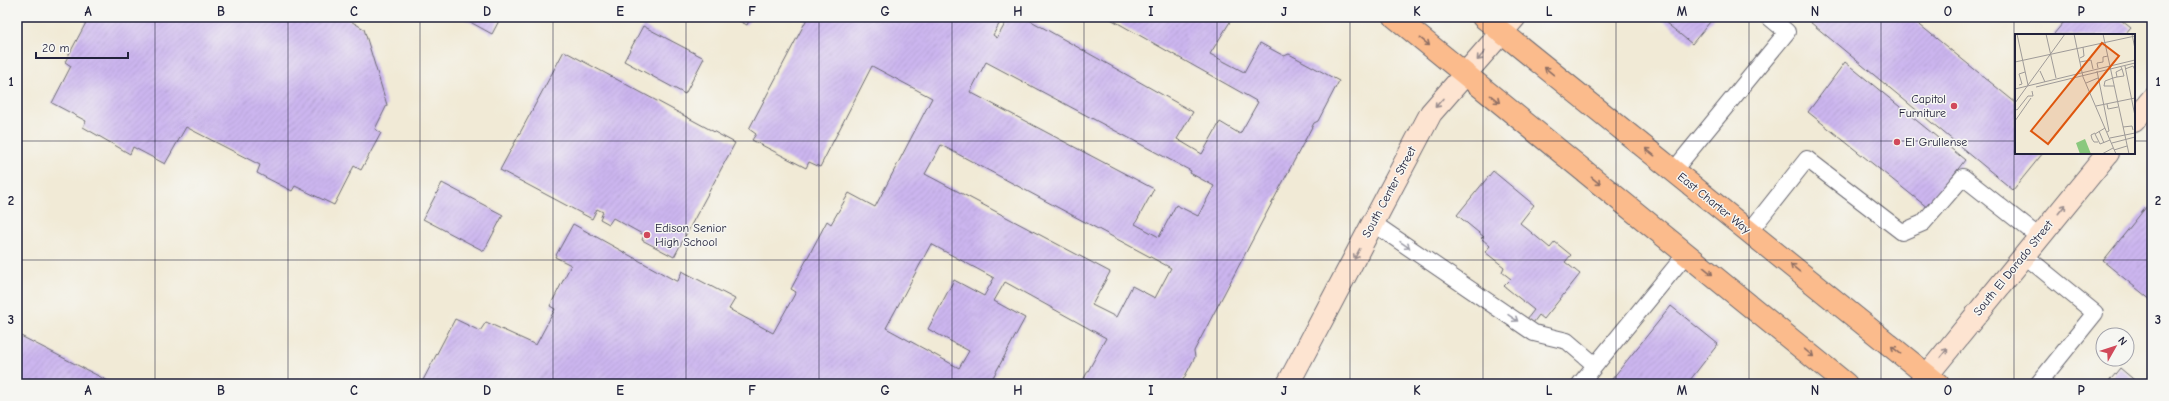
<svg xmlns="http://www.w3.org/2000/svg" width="2169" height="401" viewBox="0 0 2169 401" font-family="'Comic Neue',sans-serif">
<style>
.building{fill:url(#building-hatch);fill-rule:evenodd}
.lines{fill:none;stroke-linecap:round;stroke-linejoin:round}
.service-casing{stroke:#6a6871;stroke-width:18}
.secondary-casing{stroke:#6a6871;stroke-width:24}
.primary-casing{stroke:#6a6871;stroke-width:24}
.service{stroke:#fff;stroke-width:16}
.secondary{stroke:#fde4d1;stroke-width:22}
.primary{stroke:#fbbb8c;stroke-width:22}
.oneway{stroke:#8e6e64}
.oneway2{stroke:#9a8d8e}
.oneway3{stroke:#9c9ca7}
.grid{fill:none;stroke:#22223b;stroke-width:1;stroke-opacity:0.55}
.poi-dot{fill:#d1495b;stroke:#f6f6f2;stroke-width:1.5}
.labels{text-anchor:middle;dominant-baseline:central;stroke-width:3;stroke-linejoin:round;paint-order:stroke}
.poi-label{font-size:12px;fill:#22223b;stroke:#f6f6f2;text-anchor:start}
.street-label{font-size:12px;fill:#22223b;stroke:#f6f6f2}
.inset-road{fill:none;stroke:#9e9a98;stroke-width:1}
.view{fill:#de560e;fill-opacity:0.15;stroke:#de560e;stroke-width:2}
.inset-edge{fill:none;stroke:#22223b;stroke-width:2}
.neatline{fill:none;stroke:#22223b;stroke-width:1.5}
.grid-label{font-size:13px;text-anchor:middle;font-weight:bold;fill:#22223b}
</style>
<defs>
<pattern id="building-hatch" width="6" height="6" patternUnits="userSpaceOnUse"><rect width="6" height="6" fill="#ccb6ef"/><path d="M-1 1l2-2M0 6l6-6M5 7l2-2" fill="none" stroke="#af9cce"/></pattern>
</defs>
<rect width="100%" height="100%" fill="#f6f6f2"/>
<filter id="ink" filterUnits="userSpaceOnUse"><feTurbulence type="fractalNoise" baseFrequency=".025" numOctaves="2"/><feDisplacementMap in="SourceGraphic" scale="8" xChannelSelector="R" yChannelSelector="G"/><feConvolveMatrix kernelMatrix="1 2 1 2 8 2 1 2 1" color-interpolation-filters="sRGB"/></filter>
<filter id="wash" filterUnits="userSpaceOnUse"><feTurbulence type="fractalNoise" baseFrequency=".012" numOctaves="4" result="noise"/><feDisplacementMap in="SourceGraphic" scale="16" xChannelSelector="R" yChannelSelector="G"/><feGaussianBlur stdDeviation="0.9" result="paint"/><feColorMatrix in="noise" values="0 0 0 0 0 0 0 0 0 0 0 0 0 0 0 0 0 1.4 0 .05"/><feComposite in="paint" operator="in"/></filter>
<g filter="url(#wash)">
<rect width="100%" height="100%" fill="#f1ead6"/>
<g id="blocks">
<!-- building -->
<g class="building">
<polygon points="89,17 344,17 364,29 387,105 375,129 381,133 361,170 354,166 334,205 295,186 292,191 257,173 260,165 186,127 165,164 133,147 130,154 83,127 86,121 52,103 71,66 65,62"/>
<polygon points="461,17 501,17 492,34"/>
<polygon points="732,17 751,17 747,25"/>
<path d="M 808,17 L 1003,17 L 993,35 L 997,38 L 1009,17 L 1024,17 L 1193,112 L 1177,139 L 1202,154 L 1220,122 L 1240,134 L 1258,102 L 1107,17 L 1233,17 L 1210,54 L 1244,72 L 1260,43 L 1284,56 L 1289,54 L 1339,81 L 1318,121 L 1314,123 L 1194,351 L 1195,357 L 1181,384 L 1081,384 L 1106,338 L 1005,282 L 994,301 L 1025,318 L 990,383 L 992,384 L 421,384 L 455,319 L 480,331 L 486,322 L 536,345 L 555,309 L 550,306 L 571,265 L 555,257 L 573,224 L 676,281 L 678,281 L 682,271 L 735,299 L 729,309 L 773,333 L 796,292 L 791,289 L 827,221 L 831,224 L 849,193 L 875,207 L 932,98 L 872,66 L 820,167 L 809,162 L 806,168 L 752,140 L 756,134 L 749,129 ZM 986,62 L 1191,171 L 1190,173 L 1214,186 L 1198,216 L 1176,205 L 1159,237 L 1135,224 L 1154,189 L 970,92 ZM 941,145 L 1171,268 L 1155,298 L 1132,286 L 1116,317 L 1092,305 L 1110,272 L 925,174 ZM 931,244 L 994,278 L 984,296 L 954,280 L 928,329 L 969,351 L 959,368 L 886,328 Z"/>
<polygon points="1659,17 1714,17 1692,44"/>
<polygon points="1804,17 1910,17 2016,103 2016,153 2043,153 2013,190"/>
<polygon points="2068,17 2117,17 2131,28 2125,35 2053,35"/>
<polygon points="643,26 704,58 685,94 624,61"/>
<polygon points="564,51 735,143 674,257 642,240 644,235 613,218 609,224 600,219 603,212 597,209 592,219 500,170"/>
<polygon points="1845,62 1965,160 1928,208 1808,112"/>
<polygon points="1493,171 1534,205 1520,223 1550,248 1555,242 1571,255 1565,262 1580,274 1544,319 1539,315 1533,323 1527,319 1534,310 1504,286 1511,279 1502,272 1504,267 1485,252 1490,246 1481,238 1484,237 1457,215"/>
<polygon points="442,183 503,215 484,251 423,219"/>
<polygon points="2147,206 2152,211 2152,301 2103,261"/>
<polygon points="1671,306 1718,344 1687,384 1608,384"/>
<polygon points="17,334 114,384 17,384"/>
<polygon points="2120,368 2139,384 2107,384"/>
</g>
</g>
</g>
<g filter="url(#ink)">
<use href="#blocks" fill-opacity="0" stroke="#6a6871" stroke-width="1"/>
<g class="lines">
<defs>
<g id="service">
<polyline points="1674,170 1787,32 1769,17"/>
<polyline points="1373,223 1534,333 1567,341 1595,365"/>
<polyline points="1750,231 1807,159 1902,232 1923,223 1963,177 2039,237"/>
<polyline points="2024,255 2095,313 2038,384"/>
<polyline points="1580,384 1686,254"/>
</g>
<g id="secondary">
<polyline points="2134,121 2152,99"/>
<polyline points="1288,384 1431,113 1515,17"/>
<polyline points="1920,384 2108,153"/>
</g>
<g id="primary">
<polyline points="1395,17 1846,384"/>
<polyline points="1483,17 1938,384"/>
</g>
</defs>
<!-- service casing -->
<use href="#service" class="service-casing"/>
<!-- secondary casing -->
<use href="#secondary" class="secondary-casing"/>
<!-- primary casing -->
<use href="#primary" class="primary-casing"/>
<!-- service -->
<use href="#service" class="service"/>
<!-- secondary -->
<use href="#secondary" class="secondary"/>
<!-- primary -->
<use href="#primary" class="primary"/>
</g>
<!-- one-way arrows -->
<defs><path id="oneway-shaft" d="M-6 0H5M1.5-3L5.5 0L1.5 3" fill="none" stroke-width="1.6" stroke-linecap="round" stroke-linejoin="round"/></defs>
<g class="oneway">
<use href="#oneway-shaft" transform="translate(1425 42) rotate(39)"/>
<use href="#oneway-shaft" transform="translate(1549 71) rotate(-141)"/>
<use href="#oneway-shaft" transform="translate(1495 99) rotate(39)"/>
<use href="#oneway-shaft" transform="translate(1650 152) rotate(-141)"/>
<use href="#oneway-shaft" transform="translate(1596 181) rotate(39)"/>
<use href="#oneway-shaft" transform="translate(1795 268) rotate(-141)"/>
<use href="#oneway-shaft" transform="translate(1708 271) rotate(39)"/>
<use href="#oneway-shaft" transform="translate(1896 350) rotate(-141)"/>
<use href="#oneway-shaft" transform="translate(1809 353) rotate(39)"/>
</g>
<g class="oneway2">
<use href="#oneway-shaft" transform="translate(1481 56) rotate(131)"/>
<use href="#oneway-shaft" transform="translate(1439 103) rotate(131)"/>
<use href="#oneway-shaft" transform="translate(2062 209) rotate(-51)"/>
<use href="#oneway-shaft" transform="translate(1357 254) rotate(118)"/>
<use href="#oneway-shaft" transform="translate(1944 353) rotate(-51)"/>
</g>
<g class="oneway3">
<use href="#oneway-shaft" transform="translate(1405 245) rotate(34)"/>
<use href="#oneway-shaft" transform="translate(1513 318) rotate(34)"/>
</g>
</g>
<!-- grid -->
<path class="grid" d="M 155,17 L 155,384M 288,17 L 288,384M 420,17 L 420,384M 553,17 L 553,384M 686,17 L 686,384M 819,17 L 819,384M 952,17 L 952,384M 1084,17 L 1084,384M 1217,17 L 1217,384M 1350,17 L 1350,384M 1483,17 L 1483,384M 1616,17 L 1616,384M 1749,17 L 1749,384M 1881,17 L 1881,384M 2014,17 L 2014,384M 17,141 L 2016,141M 2134,141 L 2152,141M 17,260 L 2152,260"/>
<!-- markers -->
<g class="poi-dot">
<circle cx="1954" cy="106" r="4"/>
<circle cx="1897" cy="142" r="4"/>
<circle cx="647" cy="235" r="4"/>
</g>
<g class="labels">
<!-- poi labels -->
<g class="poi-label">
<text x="1946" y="99" text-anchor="end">Capitol<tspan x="1946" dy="14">Furniture</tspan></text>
<text x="1905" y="142">El Grullense</text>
<text x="655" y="228">Edison Senior<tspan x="655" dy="14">High School</tspan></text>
</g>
<!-- street labels -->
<g class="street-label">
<text transform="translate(1389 192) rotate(-62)">South Center Street</text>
<text transform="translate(1714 203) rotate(39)">East Charter Way</text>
<text transform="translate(2013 268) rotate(-51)">South El Dorado Street</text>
</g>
</g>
<!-- overview -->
<g transform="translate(2015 34)">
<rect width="120" height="120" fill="#f1ead6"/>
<path d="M 70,105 L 76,120 L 65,120 L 61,109 Z" fill="#8ac87e"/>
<path class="inset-road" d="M 2,0 L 13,51M 31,0 L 41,44M 59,0 L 68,43 L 101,120M 88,0 L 114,120M 117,0 L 120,15M 65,24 L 69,22 L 68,13M 0,28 L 120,2M 65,28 L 76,26 L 78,35M 110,32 L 120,82M 83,34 L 82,29 L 88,28 L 88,23 L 93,22M 110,35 L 118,32 L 120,36M 25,37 L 30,48M 82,37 L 94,97 L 92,98M 102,43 L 109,42 L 107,35M 98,44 L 90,47 L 89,52 L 99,52M 98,44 L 102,43 L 101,38 L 107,35 L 106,33M 71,49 L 83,44M 4,51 L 7,50 L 4,40 L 10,38M 21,53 L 120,29M 0,55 L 120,26M 0,69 L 50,0M 92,70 L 93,75 L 103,73M 81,72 L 120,64M 0,75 L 2,76 L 13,62 L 18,62 L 17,57M 0,87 L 16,64M 108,93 L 117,92 L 118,96M 90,94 L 80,100 L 85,110 L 95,106M 84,97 L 89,109M 80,99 L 76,101 L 77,105 L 79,108 L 83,108M 95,104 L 120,99M 97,109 L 120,103M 99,116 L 112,112M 87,120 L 98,114"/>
<path class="view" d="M 87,9 L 104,22 L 33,110 L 16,97 Z"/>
<rect width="120" height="120" class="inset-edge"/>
</g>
<!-- margin -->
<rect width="2169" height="401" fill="none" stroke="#f6f6f2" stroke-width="44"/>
<!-- north arrow -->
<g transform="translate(2115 347) rotate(51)"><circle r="19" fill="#f6f6f2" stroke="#a1a1a9"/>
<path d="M0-3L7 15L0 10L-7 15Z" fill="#d1495b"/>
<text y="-6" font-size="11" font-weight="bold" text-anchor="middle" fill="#22223b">N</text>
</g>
<!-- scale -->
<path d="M36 52v6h92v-6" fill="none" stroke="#22223b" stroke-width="2"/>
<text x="42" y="52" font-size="12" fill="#22223b" stroke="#f6f6f2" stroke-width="3" paint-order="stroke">20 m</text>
<rect x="22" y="22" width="2125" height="357" class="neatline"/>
<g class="grid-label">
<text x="88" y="16">A</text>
<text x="221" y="16">B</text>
<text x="354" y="16">C</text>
<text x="487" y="16">D</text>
<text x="620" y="16">E</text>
<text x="752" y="16">F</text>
<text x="885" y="16">G</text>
<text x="1018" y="16">H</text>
<text x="1151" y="16">I</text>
<text x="1284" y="16">J</text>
<text x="1417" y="16">K</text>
<text x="1549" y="16">L</text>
<text x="1682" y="16">M</text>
<text x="1815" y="16">N</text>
<text x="1948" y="16">O</text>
<text x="2081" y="16">P</text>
<text x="11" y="86">1</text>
<text x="2158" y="86">1</text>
<text x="11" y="205">2</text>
<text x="2158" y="205">2</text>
<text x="11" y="324">3</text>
<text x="2158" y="324">3</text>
<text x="88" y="395">A</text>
<text x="221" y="395">B</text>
<text x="354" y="395">C</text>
<text x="487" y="395">D</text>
<text x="620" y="395">E</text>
<text x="752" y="395">F</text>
<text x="885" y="395">G</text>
<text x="1018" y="395">H</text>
<text x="1151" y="395">I</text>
<text x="1284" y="395">J</text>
<text x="1417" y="395">K</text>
<text x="1549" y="395">L</text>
<text x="1682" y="395">M</text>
<text x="1815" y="395">N</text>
<text x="1948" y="395">O</text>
<text x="2081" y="395">P</text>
</g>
</svg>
